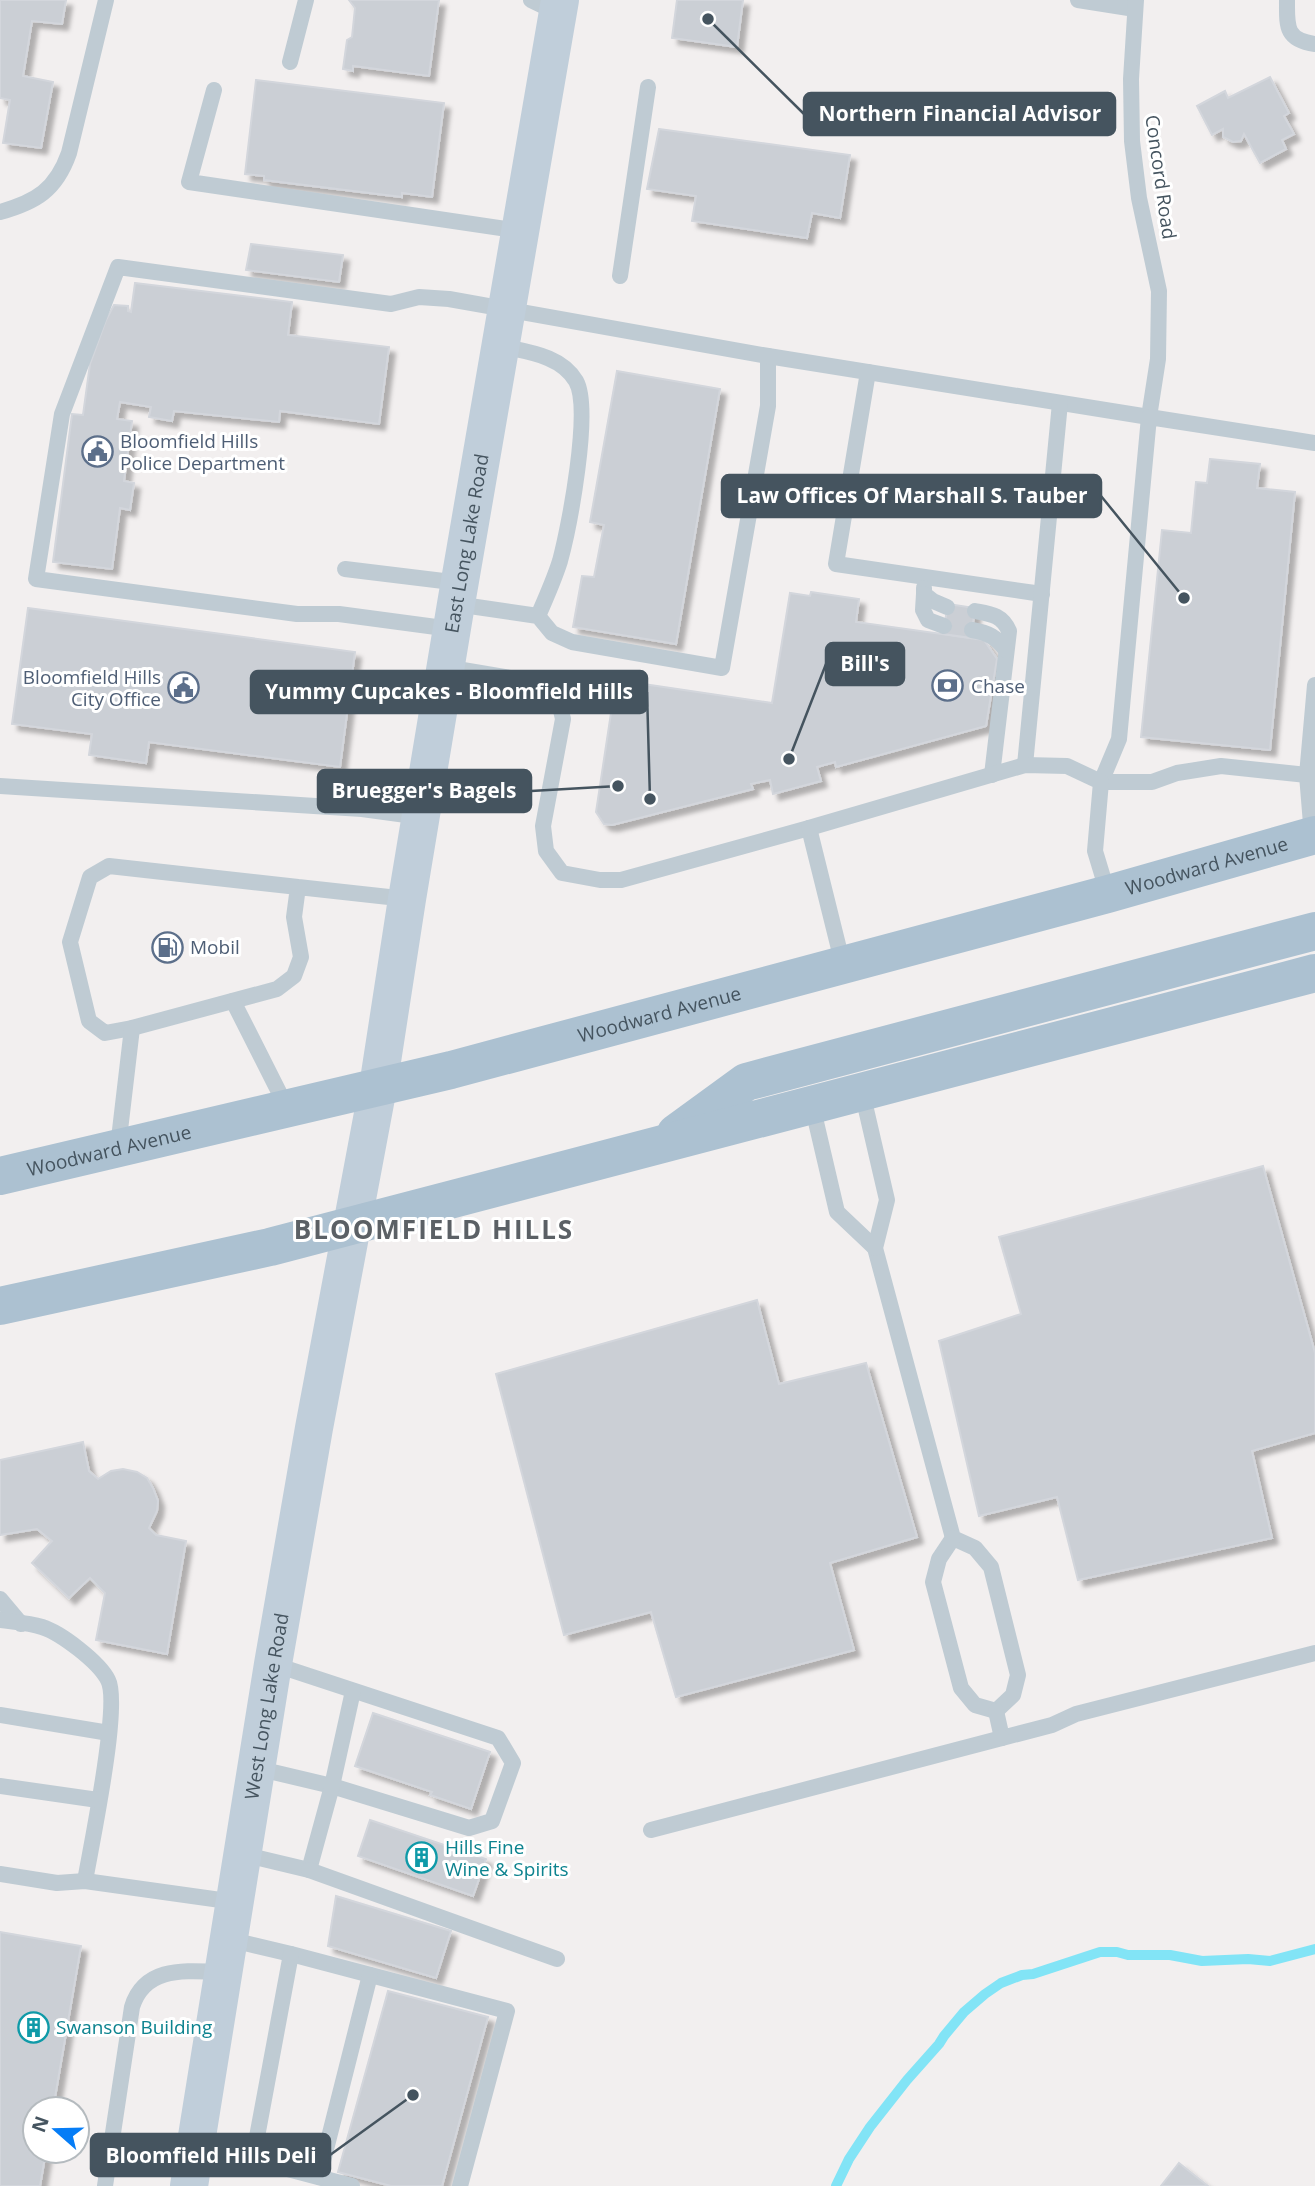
<svg xmlns="http://www.w3.org/2000/svg" width="1315" height="2186" viewBox="0 0 1315 2186" font-family="'Open Sans',sans-serif">
<style>
.lines{fill:none;stroke-linecap:round;stroke-linejoin:round}
.stream{stroke:#82e4f6;stroke-width:10}
.building{fill:#cbcfd5;stroke:#d3d6dc;stroke-width:2;filter:url(#shadow)}
.service{stroke:#bfcbd3;stroke-width:16}
.secondary{stroke:#c0ceda;stroke-width:38}
.primary{stroke:#acc1d1;stroke-width:38}
.labels{text-anchor:middle;dominant-baseline:central;stroke-width:6;stroke-linejoin:round;paint-order:stroke}
.street-label{font-size:19px;fill:#45545f;stroke:#fff}
.service-label{font-size:19px;fill:#4e5e75;stroke:#fff;text-anchor:start}
.culture-label{font-size:19px;fill:#0d838f;stroke:#fff;text-anchor:start}
.district-label{font-size:26px;font-weight:bold;letter-spacing:2px;fill:#5b6065;stroke:#fff}
.leader{fill:none;stroke:#45545f;stroke-width:2.5}
.callout-dot{fill:#45545f;stroke:#fff;stroke-width:2.5}
.callout{fill:#45545f;stroke:#45545f;stroke-width:2.5}
.callout-label{font-size:21px;text-anchor:middle;font-weight:bold;fill:#fff}
</style>
<defs>
<filter id="shadow"><feDropShadow dx="6" dy="6" stdDeviation="2" flood-color="#0004"/></filter>
</defs>
<rect width="100%" height="100%" fill="#f2efef"/>
<g class="lines">
<!-- stream -->
<polyline class="stream" points="836,2186 849,2159 870,2127 907,2080 939,2044 944,2036 964,2012 985,1994 1001,1983 1022,1975 1033,1974 1100,1952 1117,1952 1128,1955 1170,1955 1202,1961 1248,1959 1270,1961 1315,1949"/>
</g>
<!-- building -->
<g class="building">
<polygon points="0,0 66,0 62,24 32,21 23,76 53,82 41,148 3,143 10,100 0,98"/>
<polygon points="349,0 439,0 429,76 353,66 353,71 343,69 347,40 352,37 355,8"/>
<polygon points="677,0 743,0 737,47 672,38"/>
<polygon points="1270,77 1289,113 1284,116 1294,134 1282,140 1286,149 1260,163 1244,134 1241,141 1233,142 1223,137 1223,129 1212,135 1197,106 1225,91 1228,98"/>
<polygon points="256,80 444,103 432,197 402,193 402,197 264,180 264,176 245,174"/>
<polygon points="659,129 850,155 840,218 812,213 807,238 692,221 696,196 647,189"/>
<polygon points="251,244 343,255 339,282 246,270"/>
<polygon points="135,283 292,302 288,335 389,347 379,424 280,411 279,422 174,411 172,421 149,417 151,407 120,402 117,419 132,421 124,481 134,483 130,510 120,508 112,569 53,562 72,414 83,415 90,364 106,320 114,305 128,306 128,311 131,312"/>
<polygon points="617,371 720,389 676,644 573,627 582,576 594,577 604,525 590,522"/>
<polygon points="1210,459 1260,464 1257,488 1295,492 1270,750 1141,737 1162,530 1191,533 1196,482 1207,483"/>
<polygon points="811,592 859,599 856,622 984,640 997,659 986,726 836,767 835,762 817,767 821,781 773,794 770,780 751,784 753,789 612,825 604,824 596,812 616,680 772,703 790,593 810,596"/>
<polygon points="948,604 975,608 971,638 943,634"/>
<polygon points="28,608 355,652 340,767 149,742 146,763 89,755 92,734 12,724"/>
<polygon points="1263,1166 1315,1353 1315,1433 1252,1451 1272,1538 1078,1580 1057,1497 979,1516 939,1341 1021,1314 999,1237"/>
<polygon points="757,1300 779,1384 866,1363 917,1537 830,1563 854,1650 676,1697 651,1612 564,1635 496,1374"/>
<polygon points="83,1442 89,1471 98,1479 111,1471 123,1469 137,1472 147,1478 153,1488 158,1501 157,1511 149,1528 156,1535 186,1541 167,1654 96,1640 105,1593 90,1578 69,1598 32,1563 52,1541 37,1529 0,1535 0,1460"/>
<polygon points="373,1713 490,1752 471,1809 430,1795 432,1792 355,1766"/>
<polygon points="370,1820 486,1859 473,1896 358,1856"/>
<polygon points="336,1896 451,1931 436,1978 328,1946"/>
<polygon points="0,1932 81,1946 53,2109 35,2109 35,2151 46,2151 40,2186 0,2186"/>
<polygon points="388,1991 488,2017 442,2186 391,2186 338,2172"/>
<polygon points="1179,2163 1208,2186 1161,2186"/>
</g>
<g class="lines">
<!-- service -->
<g class="service">
<polyline points="531,0 558,13"/>
<polyline points="1078,0 1135,9"/>
<path d="M 1287,0 C 1287,26 1285,40 1315,44"/>
<polyline points="290,62 306,0"/>
<polyline points="214,90 189,182 520,231"/>
<path d="M 0,212 C 36,202 56,190 69,153 L 106,0"/>
<polyline points="620,276 648,87"/>
<path d="M 501,346 C 527,352 561,355 576,381 C 592,409 569,528 560,561 C 554,580 546,598 538,616"/>
<polyline points="868,372 836,564 1042,594"/>
<polyline points="345,569 460,583"/>
<polyline points="924,588 924,594 933,601 947,607"/>
<polyline points="924,594 923,610 928,620 944,626"/>
<polyline points="456,604 538,616 552,633 572,642 722,668 768,406 768,356"/>
<path d="M 975,611 C 991,614 1002,615 1009,631 L 992,775"/>
<polyline points="451,629 339,614 297,614 36,579 62,414 118,267 391,304 419,297 449,299 768,356 1149,417 1158,359 1159,291 1139,198 1132,141 1131,79 1136,0"/>
<path d="M 972,630 C 989,633 996,637 1006,650"/>
<polyline points="445,667 528,681 545,687 558,698 563,719 543,826 546,851 562,873 600,880 621,880 809,828 843,965"/>
<polyline points="1025,765 1060,403"/>
<polyline points="1307,775 1221,766 1177,773 1152,782 1101,782 1119,739 1149,417 1315,443"/>
<polyline points="0,786 362,809 421,817"/>
<polyline points="809,828 1025,765 1067,766 1101,782 1095,851 1108,894"/>
<polyline points="1312,836 1307,775 1315,685"/>
<polyline points="298,887 109,866 90,877 70,942 89,1021 105,1033 132,1028 277,989 294,976 301,957 294,917 298,887 407,899"/>
<polyline points="233,1001 287,1108"/>
<polyline points="862,1092 887,1200 875,1248 953,1538 975,1548 991,1567 1018,1675 1013,1695 996,1711"/>
<polyline points="812,1105 837,1212 875,1248"/>
<polyline points="118,1147 132,1028"/>
<polyline points="953,1538 939,1559 933,1582 961,1688 975,1705 996,1711"/>
<polyline points="0,1599 21,1624"/>
<path d="M 0,1620 C 14,1622 29,1623 42,1627 C 61,1633 99,1662 108,1680 C 121,1704 91,1846 85,1881"/>
<polyline points="996,1711 1002,1738 1052,1725 1076,1714 1315,1653"/>
<polyline points="0,1715 109,1733"/>
<polyline points="256,1768 332,1786 469,1828 492,1821 513,1763 498,1738 273,1664"/>
<polyline points="0,1786 98,1800"/>
<polyline points="651,1830 1002,1738"/>
<polyline points="242,1854 309,1870 332,1786 353,1691"/>
<polyline points="309,1870 557,1959"/>
<polyline points="0,1874 57,1883 85,1881 235,1902"/>
<polyline points="228,1939 291,1954 507,2011 460,2186"/>
<polyline points="195,2145 254,2153 265,2163 352,2186"/>
<polyline points="254,2153 291,1954"/>
<polyline points="319,2177 370,1975"/>
<path d="M 105,2186 L 132,2007 C 145,1965 187,1971 223,1972"/>
</g>
<!-- secondary -->
<path class="secondary" id="s1" d="M 189,2186 L 273,1664 L 314,1428 L 378,1087 L 407,899 L 456,604 L 560,0"/>
<!-- primary -->
<g class="primary">
<polyline points="676,1133 746,1082 1315,931"/>
<path id="s2" d="M 0,1176 L 451,1070 L 1108,894 L 1315,835"/>
<polyline points="0,1306 270,1247 1315,973"/>
</g>
</g>
<!-- icons -->
<defs>
<symbol id="civic-ring" viewBox="-11 -11 22 22"><circle r="9.5" fill="#fff" stroke="#5c6f8a" stroke-width="1.5"/><path d="M-.6-6.5H3V-4.5H.6V-3L4-1V1h2V6H-6V1h2V-1L-.6-3ZM-1.2 2.5V6h2.4V2.5Z" fill="#5c6f8a"/></symbol>
<symbol id="bank-ring" viewBox="-11 -11 22 22"><circle r="9.5" fill="#fff" stroke="#5c6f8a" stroke-width="1.5"/><path d="M-6-4H6V4H-6ZM0-2.3a2.3 2.3 0 1 0 0 4.6a2.3 2.3 0 1 0 0-4.6Z" fill="#5c6f8a"/></symbol>
<symbol id="fuel-ring" viewBox="-11 -11 22 22"><circle r="9.5" fill="#fff" stroke="#5c6f8a" stroke-width="1.5"/><path d="M-5.5-6h7V0h2V4h1.3V-2.5L3-4.5l.8-.8L6-3V5H2.5V1h-1V6h-7ZM-4.2-4.7v3.2H.2V-4.7Z" fill="#5c6f8a"/></symbol>
<symbol id="building-ring" viewBox="-11 -11 22 22"><circle r="9.5" fill="#fff" stroke="#0f9aa8" stroke-width="1.5"/><path d="M-4-6H4V6H1V3H-1V6H-4ZM-2.5-4.3h1.7v1.8h-1.7ZM.8-4.3h1.7v1.8H.8ZM-2.5-1h1.7V.8h-1.7ZM.8-1h1.7V.8H.8Z" fill="#0f9aa8"/></symbol>
</defs>
<g fill-rule="evenodd">
<use href="#civic-ring" x="80" y="434" width="35" height="35"/>
<use href="#bank-ring" x="930" y="668" width="35" height="35"/>
<use href="#civic-ring" x="166" y="670" width="35" height="35"/>
<use href="#fuel-ring" x="150" y="930" width="35" height="35"/>
<use href="#building-ring" x="404" y="1840" width="35" height="35"/>
<use href="#building-ring" x="16" y="2010" width="35" height="35"/>
</g>
<g class="labels">
<!-- street labels -->
<g class="street-label">
<text transform="translate(1161 177) rotate(82)">Concord Road</text>
<text stroke="none"><textPath href="#s1" startOffset="1666">East Long Lake Road</textPath></text>
<text stroke="none"><textPath href="#s2" startOffset="1246">Woodward Avenue</textPath></text>
<text stroke="none"><textPath href="#s2" startOffset="679">Woodward Avenue</textPath></text>
<text stroke="none"><textPath href="#s2" startOffset="112">Woodward Avenue</textPath></text>
<text stroke="none"><textPath href="#s1" startOffset="486">West Long Lake Road</textPath></text>
</g>
<!-- service labels -->
<g class="service-label">
<text x="120" y="441">Bloomfield Hills<tspan x="120" dy="22">Police Department</tspan></text>
<text x="161" y="677" text-anchor="end">Bloomfield Hills<tspan x="161" dy="22">City Office</tspan></text>
<text x="971" y="686">Chase</text>
<text x="190" y="947">Mobil</text>
</g>
<!-- culture labels -->
<g class="culture-label">
<text x="445" y="1847">Hills Fine<tspan x="445" dy="22">Wine &amp; Spirits</tspan></text>
<text x="56" y="2027">Swanson Building</text>
</g>
<!-- district labels -->
<g class="district-label">
<text x="434" y="1229">BLOOMFIELD HILLS</text>
</g>
</g>
<!-- callouts -->
<path class="leader" d="M708 19L804 114M1184 598L1101 496M789 759L826 664M650 799L647 692M618 786L531 791M413 2095L330 2155"/>
<g class="callout-dot">
<circle cx="708" cy="19" r="7"/>
<circle cx="1184" cy="598" r="7"/>
<circle cx="789" cy="759" r="7"/>
<circle cx="650" cy="799" r="7"/>
<circle cx="618" cy="786" r="7"/>
<circle cx="413" cy="2095" r="7"/>
</g>
<g class="callout">
<rect x="804" y="93" width="311" height="42" rx="7"/>
<rect x="722" y="475" width="379" height="42" rx="7"/>
<rect x="826" y="643" width="78" height="42" rx="7"/>
<rect x="251" y="671" width="396" height="42" rx="7"/>
<rect x="318" y="770" width="213" height="42" rx="7"/>
<rect x="91" y="2134" width="239" height="42" rx="7"/>
</g>
<g class="callout-label">
<text x="960" y="121">Northern Financial Advisor</text>
<text x="912" y="503">Law Offices Of Marshall S. Tauber</text>
<text x="865" y="671">Bill's</text>
<text x="449" y="699">Yummy Cupcakes - Bloomfield Hills</text>
<text x="424" y="798">Bruegger's Bagels</text>
<text x="211" y="2163">Bloomfield Hills Deli</text>
</g>
<!-- north arrow -->
<g transform="translate(56 2130) rotate(290)"><circle r="33" fill="#ffffff" stroke="#b5bbbf" stroke-width="2"/>
<path d="M0-5L12 26L0 18L-12 26Z" fill="#067df6"/>
<text y="-10" font-size="19" font-weight="bold" text-anchor="middle" fill="#45545f">N</text>
</g>
</svg>
